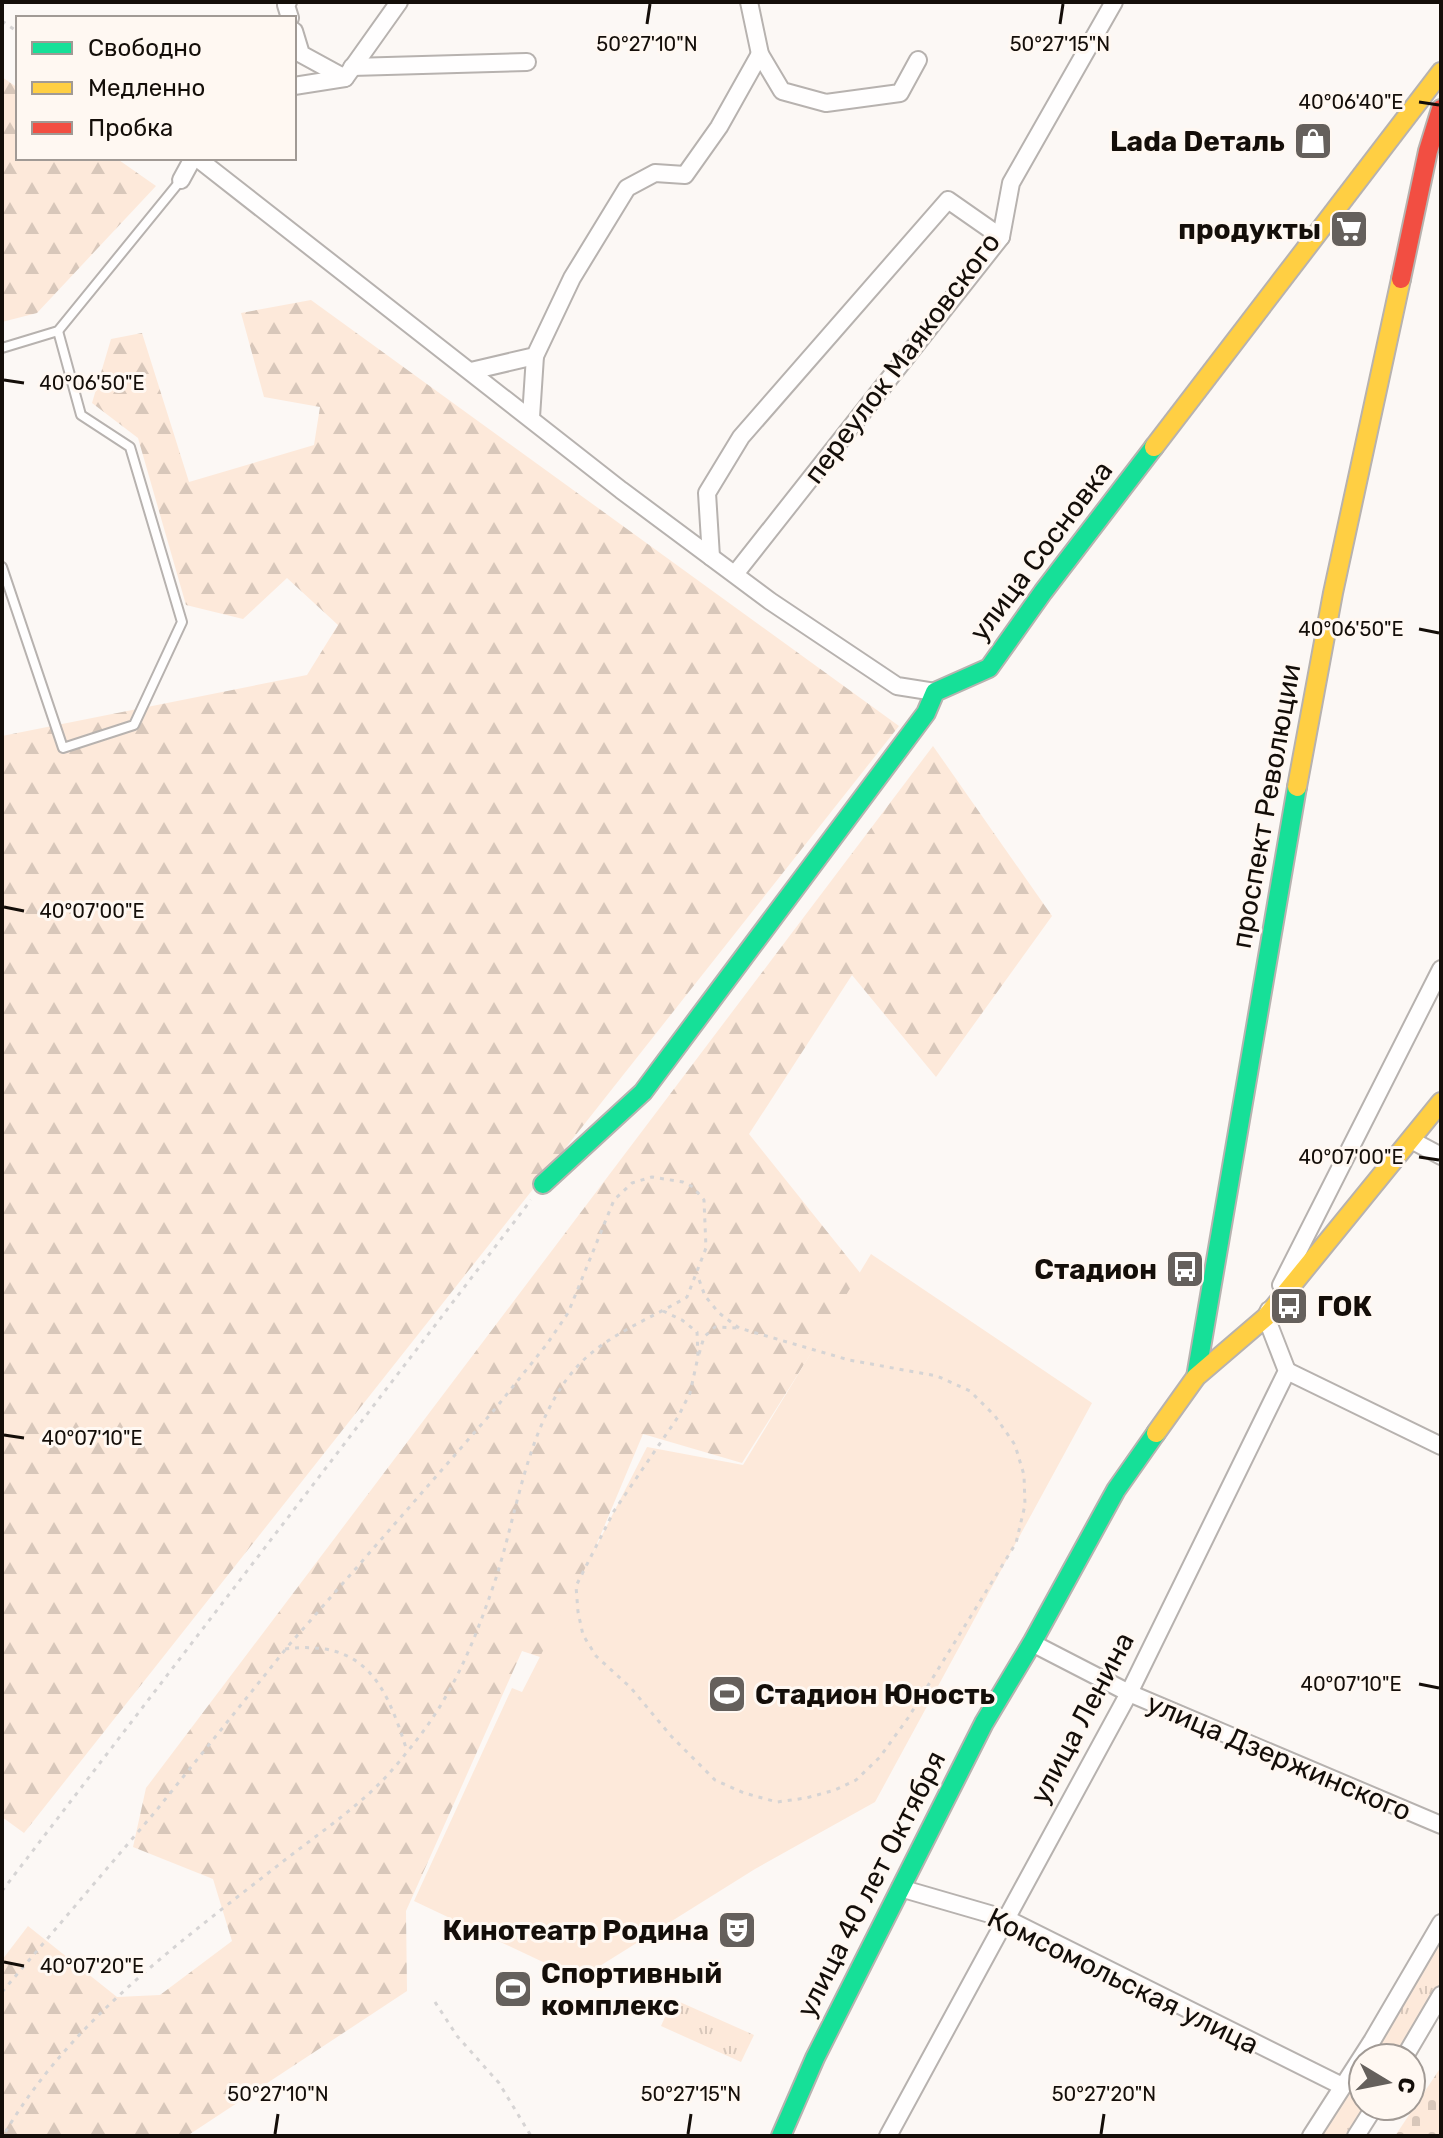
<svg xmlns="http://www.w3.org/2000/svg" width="1443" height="2138" viewBox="0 0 1443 2138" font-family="Rubik,sans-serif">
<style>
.grass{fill:url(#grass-tufts)}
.forest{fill:url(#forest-firs)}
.cemetery{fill:url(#cemetery-stones)}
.pitch{fill:#fde9da}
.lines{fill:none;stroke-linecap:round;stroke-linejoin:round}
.lane-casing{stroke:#b7b2af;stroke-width:12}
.street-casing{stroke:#b7b2af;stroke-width:20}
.fast-casing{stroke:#b7b2af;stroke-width:22}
.slow-casing{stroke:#b7b2af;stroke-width:22}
.jam-casing{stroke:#b7b2af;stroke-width:22}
.path{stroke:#d6d4d4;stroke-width:3;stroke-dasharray:4 6;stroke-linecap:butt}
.lane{stroke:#fffefe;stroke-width:8}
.street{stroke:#fffefe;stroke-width:16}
.fast{stroke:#16e098;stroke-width:18}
.slow{stroke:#ffcf43;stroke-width:18}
.jam{stroke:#f24e42;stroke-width:18}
.ticks{fill:none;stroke:#140e09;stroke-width:3}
.labels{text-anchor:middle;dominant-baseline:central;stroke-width:6;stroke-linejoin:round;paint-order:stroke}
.poi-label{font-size:28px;font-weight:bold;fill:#140e09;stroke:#fff8f2;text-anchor:end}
.street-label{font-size:28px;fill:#140e09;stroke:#fff8f2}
.ticks-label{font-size:20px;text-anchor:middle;fill:#140e09;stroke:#fff8f2;stroke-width:6;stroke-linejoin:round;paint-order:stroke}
</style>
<defs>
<pattern id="grass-tufts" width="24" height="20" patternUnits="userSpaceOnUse" patternTransform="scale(2)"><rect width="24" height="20" fill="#fde9da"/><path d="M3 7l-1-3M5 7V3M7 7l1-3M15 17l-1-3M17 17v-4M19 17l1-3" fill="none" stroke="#d8c7ba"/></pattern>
<pattern id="forest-firs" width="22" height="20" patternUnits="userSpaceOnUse" patternTransform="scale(2)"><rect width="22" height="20" fill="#fde9da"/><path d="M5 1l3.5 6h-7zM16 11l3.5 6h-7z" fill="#d8c7ba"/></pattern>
<pattern id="cemetery-stones" width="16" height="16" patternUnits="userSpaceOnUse" patternTransform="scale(2)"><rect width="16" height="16" fill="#fde9da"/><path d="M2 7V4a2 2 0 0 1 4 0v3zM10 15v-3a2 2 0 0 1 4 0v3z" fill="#d8c7ba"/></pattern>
</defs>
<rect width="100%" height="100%" fill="#fcf8f5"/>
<!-- grass -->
<g class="grass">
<polygon points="1441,1931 1441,1983 1396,2058 1363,2058 1363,2106 1368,2106 1349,2136 1314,2136"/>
<polygon points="673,1999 754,2035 741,2062 661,2026"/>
</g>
<!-- forest -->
<g class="forest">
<polygon points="2,77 18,88 18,158 116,158 156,186 37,313 2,322"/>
<polygon points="311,300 899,726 24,1833 2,1817 2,736 307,675 338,625 287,578 243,619 186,605 138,438 92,403 111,339 142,333 189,482 314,445 320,407 264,397 241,313"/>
<polygon points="933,746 1052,916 936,1077 852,975 749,1134 861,1274 742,1463 643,1434 569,1610 552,1661 522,1651 406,1911 407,1991 187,2136 2,2136 2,1960 28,1926 117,1997 160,1995 232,1941 213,1879 133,1847 146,1788"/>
</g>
<!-- cemetery -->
<polygon class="cemetery" points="1441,2067 1441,2136 1395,2136"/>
<!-- pitch -->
<polygon class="pitch" points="871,1254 1092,1403 875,1802 755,1869 579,1979 414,1901 512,1688 522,1692 647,1447 743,1465"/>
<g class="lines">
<defs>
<g id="lane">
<polyline points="2,348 58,331 181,180"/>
<polyline points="2,567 63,748 134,725 182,622 130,447 81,415 58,331"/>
</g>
<g id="street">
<polyline points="288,2 286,5 290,18"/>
<polyline points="749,2 760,54 782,91 826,103 900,93 918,60"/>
<polyline points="294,31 301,54 345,78"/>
<polyline points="352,67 527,62"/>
<polyline points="294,86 345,78 399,2"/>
<polyline points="197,158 621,490 770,601 897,686 935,692"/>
<polyline points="181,180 193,158"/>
<polyline points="471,371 535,356 572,278 627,188 655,173 685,175 719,127 760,54"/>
<polyline points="531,417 535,356"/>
<polyline points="711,557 707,493 741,437 948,200 1001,237"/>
<polyline points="735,574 1001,237 1011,183 1114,2"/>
<polyline points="1411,1140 1441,1156"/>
<polyline points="1281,1285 1441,969"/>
<polyline points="1287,1371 1441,1446"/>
<polyline points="1032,1643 1129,1693 1441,1825"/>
<polyline points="900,1888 1007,1919 1342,2086"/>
<polyline points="1404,2058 1441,1995"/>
<polyline points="888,2136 1129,1693 1287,1371 1266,1317 1269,1310"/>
<polyline points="1311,2136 1372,2041 1441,1923"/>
<polyline points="1356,2136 1375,2106"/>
</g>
<g id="fast">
<polyline points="543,1184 643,1092 926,713 935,692 989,668 1043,592 1154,447"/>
<polyline points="1196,1377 1297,787"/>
<polyline points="781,2136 815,2058 984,1723 1032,1643 1116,1490 1156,1433"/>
</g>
<g id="slow">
<polyline points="1154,447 1441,72"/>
<polyline points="1297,787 1333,593 1401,279"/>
<polyline points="1156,1433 1196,1377 1266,1317 1441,1102"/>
</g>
<polyline id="jam" points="1401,279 1428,151 1441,109"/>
</defs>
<!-- lane casing -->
<use href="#lane" class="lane-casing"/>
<!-- street casing -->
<use href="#street" class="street-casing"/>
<!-- fast casing -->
<use href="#fast" class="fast-casing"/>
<!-- slow casing -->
<use href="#slow" class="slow-casing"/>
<!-- jam casing -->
<use href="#jam" class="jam-casing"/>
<!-- path -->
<g class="path">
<polyline points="2,21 18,32"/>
<polyline points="663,1311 682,1320 697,1332 698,1357 690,1393 678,1417 614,1511 576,1586 578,1612 583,1635 596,1656 631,1688 671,1736 715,1780 744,1793 777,1802 806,1798 835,1790 856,1780 880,1757 908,1718 1016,1543 1025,1505 1024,1475 1015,1445 995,1416 970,1391 937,1376 849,1360 739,1328 719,1313 705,1296 697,1274"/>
<polyline points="699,1354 704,1337 715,1327 739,1328"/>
<path d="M 285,1649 C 365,1639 386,1684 407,1751"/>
<polyline points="2,1891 531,1200"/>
<path d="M 2,1992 L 155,1812 L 289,1645 L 495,1409 L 547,1344 L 568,1313 L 614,1200 L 632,1183 L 652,1177 L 683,1182 L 693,1187 L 704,1200 L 706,1248 L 687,1297 C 655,1316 617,1331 589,1355 C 529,1407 519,1509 495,1581 C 475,1640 454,1693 415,1742 C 404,1756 392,1771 380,1783 C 350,1813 314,1837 281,1863 C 179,1943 69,2022 3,2136"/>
<polyline points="435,2002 457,2036 499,2083 531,2136"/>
</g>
<!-- lane -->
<use href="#lane" class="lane"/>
<!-- street -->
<use href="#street" class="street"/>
<!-- fast -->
<use href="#fast" class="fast"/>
<!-- slow -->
<use href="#slow" class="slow"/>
<!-- jam -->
<use href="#jam" class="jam"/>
</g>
<!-- ticks -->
<path class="ticks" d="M 647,24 L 650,4M 1060,24 L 1063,4M 1419,102 L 1439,105M 4,380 L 24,383M 1419,629 L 1439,633M 4,907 L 24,911M 1419,1157 L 1439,1160M 4,1435 L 24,1438M 1419,1684 L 1439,1688M 4,1962 L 24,1966M 275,2134 L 278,2114M 688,2134 L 691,2114M 1101,2134 L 1104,2114"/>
<!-- icons -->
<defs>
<symbol id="shop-square" viewBox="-11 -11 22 22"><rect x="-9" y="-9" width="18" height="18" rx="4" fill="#65605c" stroke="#fff8f2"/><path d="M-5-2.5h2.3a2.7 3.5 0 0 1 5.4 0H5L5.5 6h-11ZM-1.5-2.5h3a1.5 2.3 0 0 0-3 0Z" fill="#fff"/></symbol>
<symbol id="supermarket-square" viewBox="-11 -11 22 22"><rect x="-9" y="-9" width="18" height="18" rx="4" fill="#65605c" stroke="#fff8f2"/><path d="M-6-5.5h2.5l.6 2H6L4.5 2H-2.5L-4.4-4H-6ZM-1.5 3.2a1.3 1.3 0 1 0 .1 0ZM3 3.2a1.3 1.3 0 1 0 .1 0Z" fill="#fff"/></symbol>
<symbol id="bus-square" viewBox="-11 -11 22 22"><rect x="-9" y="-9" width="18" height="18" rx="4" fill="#65605c" stroke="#fff8f2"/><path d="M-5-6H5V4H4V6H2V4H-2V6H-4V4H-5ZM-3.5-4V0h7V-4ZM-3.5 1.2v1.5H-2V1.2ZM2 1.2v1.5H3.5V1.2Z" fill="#fff"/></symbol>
<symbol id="stadium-square" viewBox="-11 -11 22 22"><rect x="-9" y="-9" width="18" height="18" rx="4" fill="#65605c" stroke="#fff8f2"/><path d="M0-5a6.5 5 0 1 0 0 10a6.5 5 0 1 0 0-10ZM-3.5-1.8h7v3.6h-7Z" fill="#fff"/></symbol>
<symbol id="theatre-square" viewBox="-11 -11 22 22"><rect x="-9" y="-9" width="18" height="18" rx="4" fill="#65605c" stroke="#fff8f2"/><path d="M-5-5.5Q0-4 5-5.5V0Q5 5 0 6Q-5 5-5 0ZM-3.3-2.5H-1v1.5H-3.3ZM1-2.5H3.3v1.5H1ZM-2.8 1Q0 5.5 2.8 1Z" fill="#fff"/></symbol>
</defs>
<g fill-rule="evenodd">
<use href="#shop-square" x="1291" y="119" width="44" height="44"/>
<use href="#supermarket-square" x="1327" y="207" width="44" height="44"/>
<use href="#bus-square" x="1163" y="1247" width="44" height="44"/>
<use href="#bus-square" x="1267" y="1284" width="44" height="44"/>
<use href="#stadium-square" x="705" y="1672" width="44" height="44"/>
<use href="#theatre-square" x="715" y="1908" width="44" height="44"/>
<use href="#stadium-square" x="491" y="1967" width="44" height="44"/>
</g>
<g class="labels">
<!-- poi labels -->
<g class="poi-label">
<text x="1285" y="141">Lada Dеталь</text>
<text x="1321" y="229">продукты</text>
<text x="1157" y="1269">Стадион</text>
<text x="1317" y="1306" text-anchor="start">ГОК</text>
<text x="755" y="1694" text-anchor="start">Стадион Юность</text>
<text x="709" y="1930">Кинотеатр Родина</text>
<text x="541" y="1973" text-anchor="start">Спортивный<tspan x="541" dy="32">комплекс</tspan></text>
</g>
<!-- street labels -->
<g class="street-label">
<text transform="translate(902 358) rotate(-53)">переулок Маяковского</text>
<text transform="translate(1041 551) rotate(-53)">улица Сосновка</text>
<text transform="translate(1266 806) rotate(-80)">проспект Революции</text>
<text transform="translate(1082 1718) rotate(-62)">улица Ленина</text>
<text transform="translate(1279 1757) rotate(23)">улица Дзержинского</text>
<text transform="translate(871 1884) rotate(-63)">улица 40 лет Октября</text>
<text transform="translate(1123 1981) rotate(26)">Комсомольская улица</text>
</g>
</g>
<g class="ticks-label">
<text x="647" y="51">50°27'10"N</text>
<text x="1060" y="51">50°27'15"N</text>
<text x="1351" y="109">40°06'40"E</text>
<text x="92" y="390">40°06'50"E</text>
<text x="1351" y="636">40°06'50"E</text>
<text x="92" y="918">40°07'00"E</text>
<text x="1351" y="1164">40°07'00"E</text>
<text x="92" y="1445">40°07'10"E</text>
<text x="1351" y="1691">40°07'10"E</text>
<text x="92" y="1973">40°07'20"E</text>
<text x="278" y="2101">50°27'10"N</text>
<text x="691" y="2101">50°27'15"N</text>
<text x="1104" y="2101">50°27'20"N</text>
</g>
<!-- border -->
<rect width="1443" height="2138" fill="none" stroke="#140e09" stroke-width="8"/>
<!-- legend -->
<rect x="16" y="16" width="280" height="144" fill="#fff8f2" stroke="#a19a95" stroke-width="2"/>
<rect x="32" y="42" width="40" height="12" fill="#16e098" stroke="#a19a95" stroke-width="2"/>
<text x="88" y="56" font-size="24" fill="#140e09">Свободно</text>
<rect x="32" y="82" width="40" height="12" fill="#ffcf43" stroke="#a19a95" stroke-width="2"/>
<text x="88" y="96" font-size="24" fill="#140e09">Медленно</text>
<rect x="32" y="122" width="40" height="12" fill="#f24e42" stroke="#a19a95" stroke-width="2"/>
<text x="88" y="136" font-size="24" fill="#140e09">Пробка</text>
<!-- north arrow -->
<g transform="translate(1387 2082) rotate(100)"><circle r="38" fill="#fff8f2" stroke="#a19a95" stroke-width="2"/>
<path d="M0-6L14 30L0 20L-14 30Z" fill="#65605c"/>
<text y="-12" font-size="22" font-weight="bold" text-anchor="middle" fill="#140e09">С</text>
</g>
</svg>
